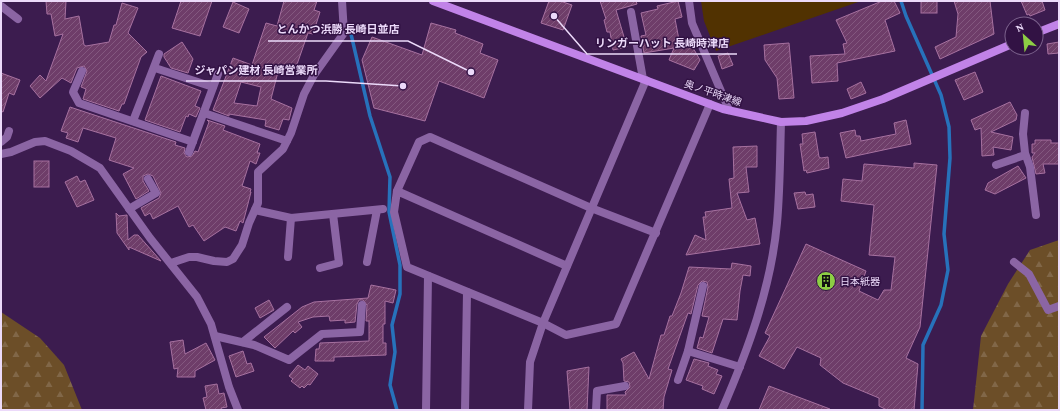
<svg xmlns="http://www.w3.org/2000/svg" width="1060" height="411" viewBox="0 0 1060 411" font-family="'Crimson Pro','Noto Sans JP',serif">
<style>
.forest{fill:url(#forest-firs)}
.pitch{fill:#513201}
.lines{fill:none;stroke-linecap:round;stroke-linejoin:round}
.stream{stroke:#2772bb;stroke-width:3.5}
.building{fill:url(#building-hatch);stroke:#a771a0;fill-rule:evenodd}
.minor{stroke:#8b65a4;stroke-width:8}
.tertiary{stroke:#8b65a4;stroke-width:8}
.secondary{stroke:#c183e8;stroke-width:8}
.labels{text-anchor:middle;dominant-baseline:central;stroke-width:3;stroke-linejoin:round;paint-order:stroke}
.street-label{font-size:10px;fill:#ecdafa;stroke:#321244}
.poi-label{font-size:10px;fill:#ecdafa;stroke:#321244;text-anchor:start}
.leader{fill:none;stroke:#ecdafa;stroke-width:1.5}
.callout-dot{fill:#ecdafa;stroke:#321244;stroke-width:1.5}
.callout-label{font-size:11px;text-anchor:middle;font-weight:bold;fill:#ecdafa;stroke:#321244;stroke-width:3;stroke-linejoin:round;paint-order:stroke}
</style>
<defs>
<pattern id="forest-firs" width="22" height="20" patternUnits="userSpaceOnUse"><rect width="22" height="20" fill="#6c4e28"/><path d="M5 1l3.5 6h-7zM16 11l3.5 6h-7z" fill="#816748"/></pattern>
<pattern id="building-hatch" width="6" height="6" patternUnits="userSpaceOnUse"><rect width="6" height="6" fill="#6e3d69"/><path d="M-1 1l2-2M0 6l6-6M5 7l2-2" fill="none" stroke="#83587f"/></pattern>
</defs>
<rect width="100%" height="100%" fill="#3c1c4f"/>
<!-- forest -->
<g class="forest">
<polygon points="1059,240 1059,410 973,410 981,336 1008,284 1030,250"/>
<polygon points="1,312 40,338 64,365 82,410 1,410"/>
</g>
<!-- pitch -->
<polygon class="pitch" points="701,1 861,1 716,51 704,21"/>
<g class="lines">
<!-- stream -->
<g class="stream">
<polyline points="901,1 906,16 941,95 949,127 950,158 944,234 948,270 941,305 923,345 922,410"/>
<polyline points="351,34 370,116 390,177 389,212 400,265 400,294 392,325 395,352 390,385 397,410"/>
</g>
</g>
<!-- building -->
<g class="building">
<polygon points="46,1 66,1 65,19 79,16 84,45 86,46 109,42 114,25 116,25 122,3 138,8 128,33 147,52 141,57 124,104 122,104 119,111 83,99 86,89 81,87 87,71 84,66 77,68 71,83 62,78 40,98 30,86 40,75 46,81 63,34 55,36 51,14 47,14"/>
<polygon points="181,1 212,1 200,36 172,28"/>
<path d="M 284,1 L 317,1 L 314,10 L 320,12 L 313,34 L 308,33 L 295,70 L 280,64 L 271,99 L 292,108 L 289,120 L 283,119 L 279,130 L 265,126 L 266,120 L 229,114 L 229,116 L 213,110 L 233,58 L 252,65 L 266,23 L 277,26 ZM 241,82 L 261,87 L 257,106 L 234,103 Z"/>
<polygon points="549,1 560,1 572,5 563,30 541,23"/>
<polygon points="600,1 636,1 637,4 616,10 627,47 613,50 610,32 607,32 604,20 606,19"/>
<polygon points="678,1 682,17 675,19 680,45 688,39 700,60 694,70 669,60 674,48 644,53 641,36 646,35 641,13 658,9 657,6"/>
<polygon points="882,1 894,1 900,13 885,20 895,51 837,63 838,81 812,83 810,56 845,54 843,44 847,43 836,20"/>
<rect x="921" y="1" width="16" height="12"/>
<polygon points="954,1 990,1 994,34 940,59 935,47 956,37 958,14"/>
<polygon points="1021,1 1042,1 1045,10 1030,16 1029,14 1027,15"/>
<polygon points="233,2 249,9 239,33 223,27"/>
<polygon points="431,23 456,30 455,33 483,44 480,53 498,60 484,98 439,81 425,121 374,108 362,60 372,37 422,55"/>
<polygon points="182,42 193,59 188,73 171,68 164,57 164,54"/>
<polygon points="1059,42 1059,53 1048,54 1047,44"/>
<polygon points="789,43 794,98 779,99 777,78 765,60 764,45"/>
<polygon points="728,53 733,65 722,69 718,56"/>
<polygon points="975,72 983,92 964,100 955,80"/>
<polygon points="1,73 20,80 14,95 9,93 3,112 1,111"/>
<polygon points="161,76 201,91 195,106 200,108 196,117 189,114 188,117 186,116 180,132 145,120"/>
<polygon points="861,82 866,93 851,99 847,89"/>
<polygon points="1010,102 1017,115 1016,120 991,132 1013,137 1011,150 993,147 994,155 982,156 981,128 975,130 971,120"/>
<polygon points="70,107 176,142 175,145 185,148 184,153 187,157 192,156 195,151 198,152 209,122 207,120 225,126 223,130 260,144 257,153 260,153 256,164 250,161 242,186 251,189 250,192 251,192 243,223 240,221 236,231 225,227 204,241 193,225 189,227 178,206 153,219 150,213 145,216 141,208 159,198 161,193 153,176 148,174 143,176 143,181 149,191 136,199 123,174 134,168 109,160 116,138 83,128 78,142 66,138 68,133 61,131"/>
<polygon points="906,120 911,144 846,158 840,133 855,130 856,136 860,136 861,141 896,134 894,123"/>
<polygon points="815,132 819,157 821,158 828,157 829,168 807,173 806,170 804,171 800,144 803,144 802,134"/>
<polygon points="1035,140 1051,140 1051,143 1059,143 1059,164 1043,164 1045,173 1036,174 1032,157 1035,153 1032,153 1032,144 1035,144"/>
<polygon points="757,146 757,167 746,167 749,192 737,193 747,220 755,218 760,244 686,255 695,235 706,240 703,217 706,217 705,212 732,208 729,179 734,178 733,147"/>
<rect x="34" y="161" width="15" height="26"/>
<polygon points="914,163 937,165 920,327 906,358 918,364 914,410 887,410 879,406 879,398 843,383 820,365 821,358 797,347 784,369 759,356 770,336 765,333 806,244 866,271 859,291 878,300 884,290 891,290 895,257 869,255 874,205 841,201 843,179 862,181 864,164 914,168"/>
<polygon points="1018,166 1026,178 995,194 985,190 988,183"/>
<polygon points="77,176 80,182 85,180 94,200 77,207 65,182"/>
<polygon points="805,192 806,195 813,194 815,207 798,209 794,193"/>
<polygon points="116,213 119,216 127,215 128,240 134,235 138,235 161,261 129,247 129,250 117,233"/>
<polygon points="732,263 751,266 750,276 743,275 740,291 737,320 723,319 712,353 697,348 700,337 703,338 709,317 702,316 708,287 707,282 702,281 698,285 691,314 688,313 668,369 672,370 664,397 663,410 607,410 607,395 626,395 625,392 630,387 629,382 624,381 623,363 621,359 634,352 649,379 661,335 664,335 670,316 672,316 681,293 689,267 731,269"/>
<polygon points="371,285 396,290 393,303 385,301 385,324 383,324 383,343 386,343 386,355 334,357 334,361 315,361 316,349 319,349 320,343 369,341 369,321 366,321 367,305 363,300 359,300 357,304 355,322 345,323 345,320 330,321 329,316 313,317 298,322 302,327 295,333 293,331 275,348 264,337 302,307 314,302 368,298"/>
<polygon points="269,300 274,310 260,318 255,308"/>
<polygon points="183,340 185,354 206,343 215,360 195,371 195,377 177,377 178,368 174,369 170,342"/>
<polygon points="243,351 247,364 251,363 254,371 236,377 229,356"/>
<polygon points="694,359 709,363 708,366 718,370 716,374 722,376 714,394 702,389 703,386 686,380"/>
<polygon points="298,365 305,370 308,366 318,374 310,385 308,384 304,388 302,386 300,388 291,381 293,379 289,376"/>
<polygon points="589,367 587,410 570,410 567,371"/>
<polygon points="217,384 219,394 224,393 227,407 221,408 222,410 206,410 203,398 207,397 205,386"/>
<polygon points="769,386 830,409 830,410 759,410"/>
</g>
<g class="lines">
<!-- minor -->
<g class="minor">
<polyline points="689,1 692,23 729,110"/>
<polyline points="1,6 18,19"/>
<polyline points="631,12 643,79"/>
<polyline points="155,68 213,87"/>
<polyline points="82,71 73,92 79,103 193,142"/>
<polyline points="204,113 287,141"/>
<polyline points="1025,113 1023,134 1025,153 1030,167 1036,215"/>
<polyline points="133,121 159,54"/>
<polyline points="1,142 7,137 9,131"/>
<polyline points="189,152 218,74"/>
<polyline points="1,154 11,152 35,142 45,141 71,151 100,168 150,238 197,297 211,324 229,387 238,410"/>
<polyline points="996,165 1025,155"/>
<polyline points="397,191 419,142 430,137 591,208 656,233"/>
<polyline points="129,209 156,193 148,179"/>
<polyline points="255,210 291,218 383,209"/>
<polyline points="288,257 291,218"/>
<polyline points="367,262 377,210"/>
<polyline points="1014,262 1029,274 1048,310 1059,306"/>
<polyline points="171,263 189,257 197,257 214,261 227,262 233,259 242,245 249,223 258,203 258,172 283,149 291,133 304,94 314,75 344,33 342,1"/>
<polyline points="567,266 397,191 394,212 407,267 543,323 566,335 616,324 710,104"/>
<polyline points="320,268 339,263 333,214"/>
<polyline points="215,336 254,345 289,360 322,334 360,332 362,305"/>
<polyline points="243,342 287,307"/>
<polyline points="688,351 740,367"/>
<polyline points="678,380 688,351 703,286"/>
<polyline points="426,410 428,276"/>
<polyline points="465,410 467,292"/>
<polyline points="528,410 530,362 543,323 646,80"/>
<polyline points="596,410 597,391 625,386"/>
</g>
<!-- tertiary -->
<path class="tertiary" d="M 722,410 C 748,350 771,288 777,223 C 780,190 780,156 781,122"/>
<!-- secondary -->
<g class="secondary">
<polyline points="433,1 723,109 781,122 806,121 842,113 883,99 1012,44"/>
<polyline points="1036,33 1059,24"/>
</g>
</g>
<!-- icons -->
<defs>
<symbol id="building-disc" viewBox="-11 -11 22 22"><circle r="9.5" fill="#8dce44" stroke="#321244"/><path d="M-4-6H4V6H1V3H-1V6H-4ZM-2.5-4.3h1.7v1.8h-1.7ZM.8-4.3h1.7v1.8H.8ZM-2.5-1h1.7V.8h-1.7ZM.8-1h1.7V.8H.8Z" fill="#111"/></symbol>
</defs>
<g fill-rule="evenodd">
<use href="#building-disc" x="815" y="270" width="22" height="22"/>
</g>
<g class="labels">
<!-- street labels -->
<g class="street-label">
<text transform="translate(713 93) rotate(19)">奥ノ平時津線</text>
</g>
<!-- poi labels -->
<g class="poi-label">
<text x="840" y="281">日本紙器</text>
</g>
</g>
<!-- callouts -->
<path class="leader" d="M471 72L408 41H268M554 16L587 54H737M403 86L326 81H186"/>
<g class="callout-dot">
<circle cx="471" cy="72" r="4"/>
<circle cx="554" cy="16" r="4"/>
<circle cx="403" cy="86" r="4"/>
</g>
<g class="callout-label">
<text x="338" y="33">とんかつ浜勝 長崎日並店</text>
<text x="662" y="47">リンガーハット 長崎時津店</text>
<text x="256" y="74">ジャパン建材 長崎営業所</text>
</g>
<!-- border -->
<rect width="1060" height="411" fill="none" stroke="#ecdafa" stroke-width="4"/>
<!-- north arrow -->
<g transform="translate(1024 36) rotate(333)"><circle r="19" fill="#321244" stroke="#7c628d"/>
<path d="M0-3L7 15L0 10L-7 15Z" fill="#8dce44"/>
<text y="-6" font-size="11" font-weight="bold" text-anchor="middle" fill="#ecdafa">N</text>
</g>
</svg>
